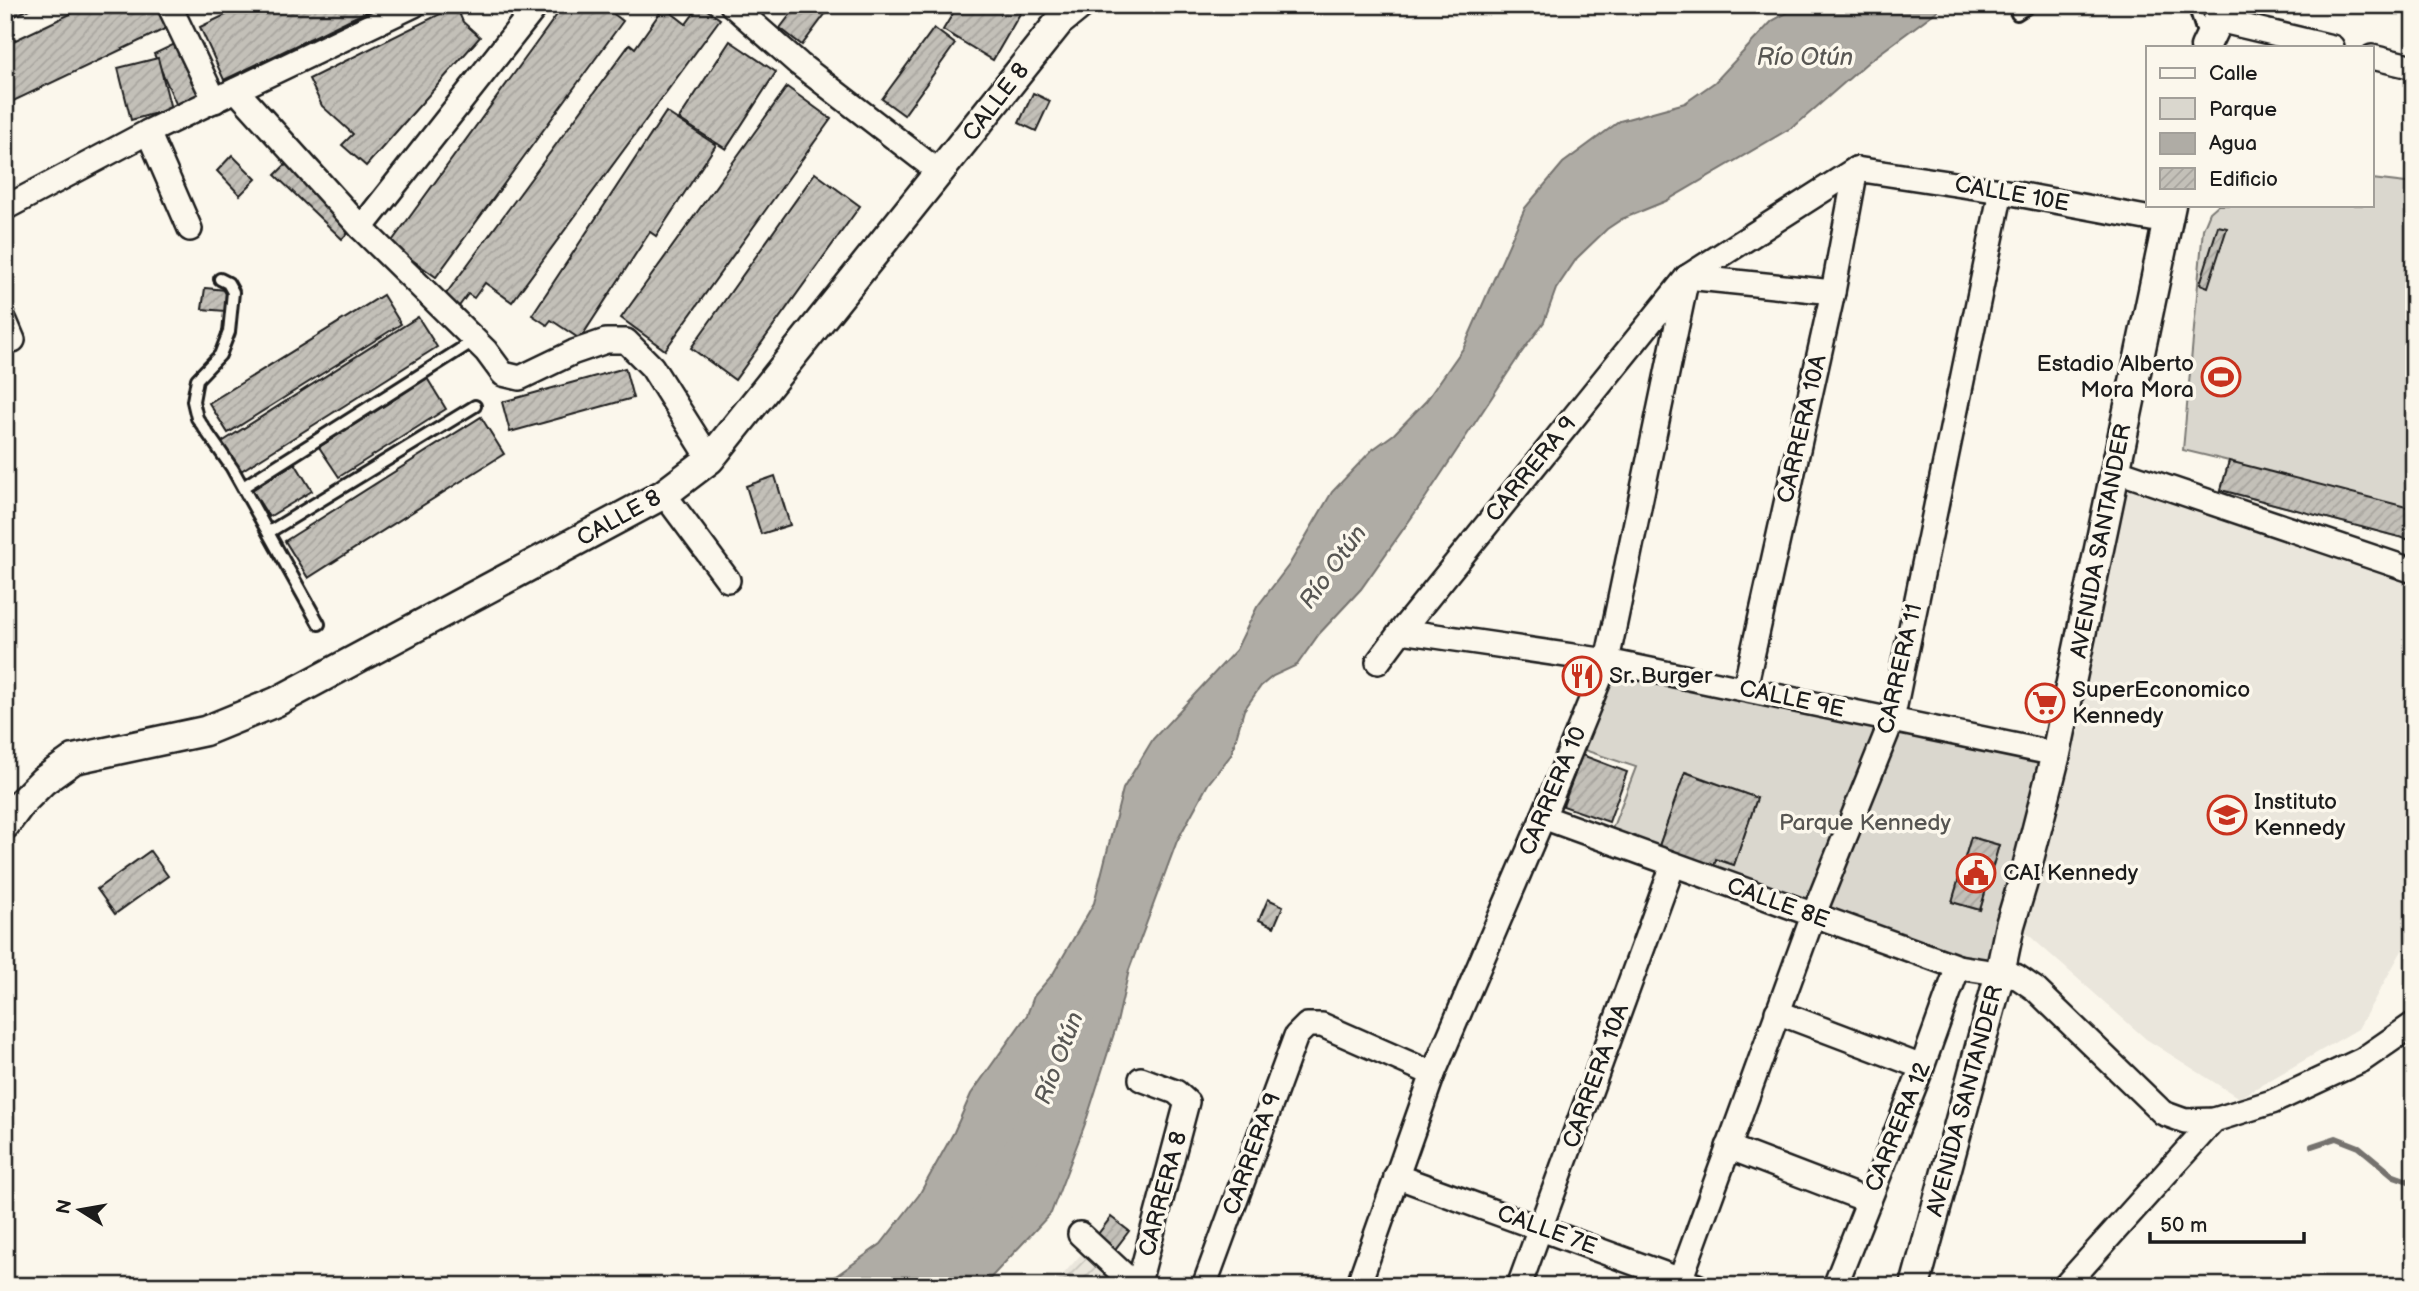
<svg xmlns="http://www.w3.org/2000/svg" width="2419" height="1291" viewBox="0 0 2419 1291" font-family="'Balsamiq Sans',sans-serif">
<style>
.built{fill:#eae6dc}
.industrial{fill:url(#industrial-furrows)}
.green{fill:#dad7ce;stroke:#7b7a75;stroke-width:2;fill-rule:evenodd}
.water{fill:#afaca5;stroke:#74726e;stroke-width:2}
.lines{fill:none;stroke-linecap:round;stroke-linejoin:round}
.stream{stroke:#74726e;stroke-width:6}
.river{stroke:#afaca5;stroke-width:37}
.building{fill:url(#building-hatch);stroke:#1c1c1c;stroke-width:2}
.service-casing{stroke:#1c1c1c;stroke-width:16}
.minor-casing{stroke:#1c1c1c;stroke-width:28}
.tertiary-casing{stroke:#1c1c1c;stroke-width:33}
.service{stroke:#fbf7ec;stroke-width:10}
.minor{stroke:#fbf7ec;stroke-width:23}
.tertiary{stroke:#fbf7ec;stroke-width:28}
.labels{text-anchor:middle;dominant-baseline:central;stroke-width:7;stroke-linejoin:round;paint-order:stroke}
.street-label{font-size:23px;fill:#1c1c1c;stroke:#fbf7ec}
.poi-label{font-size:23px;fill:#1c1c1c;stroke:#fbf7ec;text-anchor:start}
.park-label{font-size:23px;fill:#555451;stroke:#fbf7ec}
.water-label{font-size:24px;font-style:italic;fill:#575653;stroke:#fbf7ec}
</style>
<defs>
<pattern id="industrial-furrows" width="10" height="10" patternUnits="userSpaceOnUse" patternTransform="scale(1.75)"><rect width="10" height="10" fill="#eae6dc"/><path d="M-1 1l2-2M0 10L10 0M9 11l2-2" fill="none" stroke="#c8c5bc"/></pattern>
<pattern id="building-hatch" width="6" height="6" patternUnits="userSpaceOnUse" patternTransform="scale(1.75)"><rect width="6" height="6" fill="#c3c0b8"/><path d="M-1 1l2-2M0 6l6-6M5 7l2-2" fill="none" stroke="#a7a49e"/></pattern>
</defs>
<rect width="100%" height="100%" fill="#fbf7ec"/>
<filter id="ink" filterUnits="userSpaceOnUse"><feTurbulence type="fractalNoise" baseFrequency=".0143" numOctaves="2"/><feDisplacementMap in="SourceGraphic" scale="14" xChannelSelector="R" yChannelSelector="G"/><feConvolveMatrix kernelMatrix="1 2 1 2 8 2 1 2 1" color-interpolation-filters="sRGB"/></filter>
<g filter="url(#ink)">
<!-- built -->
<polygon class="built" points="2115,470 2414,571 2414,929 2358,1029 2239,1098 2146,1039 2023,930"/>
<!-- industrial -->
<polygon class="industrial" points="1090,1244 1136,1286 1053,1286"/>
<!-- green -->
<g class="green">
<polygon points="2372,179 2414,184 2414,541 2221,490 2229,461 2183,450 2203,229 2210,212 2218,205 2372,205"/>
<path d="M 1607,661 L 2056,754 L 2000,973 L 1608,840 L 1636,767 L 1572,746 ZM 1686,772 L 1757,798 L 1734,865 L 1716,859 L 1713,866 L 1659,846 ZM 1971,837 L 1999,845 L 1980,910 L 1952,902 Z"/>
</g>
<!-- water -->
<polygon class="water" points="1801,5 1945,5 1868,62 1796,125 1666,201 1622,219 1607,229 1577,258 1556,289 1544,322 1519,356 1426,497 1361,589 1319,634 1297,665 1273,676 1261,686 1244,710 1231,755 1208,784 1177,841 1129,970 1116,1027 1085,1124 1051,1213 983,1286 953,1286 988,1246 1037,1152 1068,1071 1061,1059 1047,1070 1017,1125 1003,1161 979,1208 946,1283 951,1286 817,1286 826,1283 881,1244 919,1195 954,1132 971,1094 1027,1015 1034,996 1053,974 1094,903 1123,789 1153,739 1236,650 1257,607 1289,565 1332,492 1372,450 1394,434 1426,401 1464,347 1525,208 1563,163 1620,121 1685,103 1715,82 1772,21"/>
<g class="lines">
<!-- stream -->
<polyline class="stream" points="2312,1146 2336,1138 2359,1147 2394,1176 2414,1183"/>
<!-- river -->
<polyline class="river" points="949,1286 994,1210 1022,1151 1077,1012"/>
</g>
<!-- building -->
<g class="building">
<polygon points="5,5 37,5 5,21"/>
<polygon points="89,5 157,5 167,28 5,105 5,45"/>
<polygon points="246,5 380,5 224,80 200,27"/>
<polygon points="564,5 602,5 623,21 436,277 390,244"/>
<polygon points="700,5 720,19 512,302 485,283 474,298 468,294 457,309 443,298 630,44 635,48 664,7 686,24"/>
<polygon points="793,5 832,5 802,45 780,28 796,7"/>
<polygon points="958,5 1025,5 993,60 943,30"/>
<polygon points="456,6 463,22 480,37 366,166 342,145 353,134 322,106 309,79"/>
<polygon points="934,28 955,44 904,115 882,99"/>
<polygon points="730,41 776,72 726,149 679,119"/>
<polygon points="179,42 203,94 177,106 154,54"/>
<polygon points="158,58 171,109 131,120 118,68"/>
<polygon points="787,87 831,119 665,350 621,318"/>
<polygon points="1033,93 1050,101 1036,131 1019,123"/>
<polygon points="666,112 716,145 656,236 650,232 580,339 551,320 547,325 532,315"/>
<polygon points="232,155 256,179 240,195 217,171"/>
<polygon points="288,162 355,225 342,239 275,175"/>
<polygon points="815,173 860,206 735,380 691,348"/>
<polygon points="2218,226 2227,228 2208,287 2200,284"/>
<polygon points="205,288 226,290 225,311 202,309"/>
<polygon points="383,295 401,324 228,433 209,403"/>
<polygon points="418,317 437,347 241,471 222,442"/>
<polygon points="625,368 633,398 510,432 502,402"/>
<polygon points="427,378 446,409 339,477 319,447"/>
<polygon points="481,417 504,454 308,578 285,541"/>
<polygon points="2229,461 2414,509 2414,541 2221,490"/>
<polygon points="295,463 312,491 269,517 252,490"/>
<polygon points="775,476 790,525 761,534 746,486"/>
<polygon points="1582,755 1627,772 1609,822 1563,806"/>
<polygon points="1685,772 1757,798 1734,865 1716,859 1714,866 1659,846"/>
<polygon points="1971,837 1999,845 1980,910 1952,902"/>
<polygon points="150,851 168,876 115,914 97,889"/>
<polygon points="1268,899 1283,906 1274,927 1259,920"/>
<polygon points="1111,1217 1129,1231 1113,1252 1095,1238"/>
</g>
<g class="lines">
<defs>
<g id="service">
<polyline points="2194,5 2204,36"/>
<polyline points="2017,14 2031,5"/>
<polyline points="220,279 228,283 233,292 229,332 220,355 197,379 193,401 197,418 232,468 319,624"/>
<polyline points="243,487 475,340"/>
<polyline points="269,532 475,406"/>
</g>
<g id="minor">
<polyline points="169,5 215,101"/>
<polyline points="732,5 799,64 940,173"/>
<polyline points="2218,20 2332,47"/>
<polyline points="2372,57 2414,67"/>
<polyline points="236,90 361,228 486,351 503,374 520,378 574,352 606,341 626,341 652,367 710,459"/>
<polyline points="148,132 190,229"/>
<polyline points="1856,169 2001,191 2167,222"/>
<polyline points="5,208 148,132 414,5"/>
<polyline points="361,228 537,5"/>
<polyline points="1687,277 1833,292"/>
<polyline points="5,321 13,340"/>
<polyline points="2115,470 2414,571"/>
<polyline points="664,494 728,580"/>
<polyline points="1401,631 1607,661 2056,754"/>
<polyline points="1378,662 1401,631 1687,277 1856,169"/>
<polyline points="1745,688 1833,292 1856,169"/>
<polyline points="1543,817 1958,967 2016,976 2035,989 2163,1113 2185,1121 2214,1120 2272,1102 2362,1060 2414,1024"/>
<polyline points="1777,1012 1922,1067"/>
<polyline points="1728,1147 1869,1201"/>
<polyline points="1396,1176 1697,1286"/>
<polyline points="1080,1234 1136,1286"/>
<polyline points="1138,1286 1187,1102 1176,1092 1141,1079"/>
<polyline points="1204,1286 1296,1036 1307,1025 1322,1025 1433,1074"/>
<polyline points="1358,1286 1433,1074 1543,817 1607,661 1687,277"/>
<polyline points="1519,1286 1673,865"/>
<polyline points="1678,1286 1813,916 1892,720 2001,191"/>
<polyline points="1835,1286 1922,1067 1958,967"/>
<polyline points="2065,1286 2214,1120"/>
</g>
<g id="tertiary">
<polyline points="2205,47 2218,20 2236,5"/>
<polyline points="5,825 22,802 43,781 74,759 205,731 276,702 664,494 710,459 1059,22 1080,5"/>
<polyline points="1915,1286 2000,973 2010,925 2025,875 2056,754 2171,205"/>
</g>
</defs>
<!-- service casing -->
<use href="#service" class="service-casing"/>
<!-- minor casing -->
<use href="#minor" class="minor-casing"/>
<!-- tertiary casing -->
<use href="#tertiary" class="tertiary-casing"/>
<!-- service -->
<use href="#service" class="service"/>
<!-- minor -->
<use href="#minor" class="minor"/>
<!-- tertiary -->
<use href="#tertiary" class="tertiary"/>
</g>
</g>
<!-- icons -->
<defs>
<symbol id="stadium-ring" viewBox="-11 -11 22 22"><circle r="9.5" fill="#fbf7ec" stroke="#c8321e" stroke-width="1.5"/><path d="M0-5a6.5 5 0 1 0 0 10a6.5 5 0 1 0 0-10ZM-3.5-1.8h7v3.6h-7Z" fill="#c8321e"/></symbol>
<symbol id="restaurant-ring" viewBox="-11 -11 22 22"><circle r="9.5" fill="#fbf7ec" stroke="#c8321e" stroke-width="1.5"/><path d="M-5-6h1v4h1v-4h1v4h1v-4h1v5L-1.5 .5V6h-2V.5L-5-1ZM5-6V6H3V1.5H1.5Q1.5-4 5-6Z" fill="#c8321e"/></symbol>
<symbol id="supermarket-ring" viewBox="-11 -11 22 22"><circle r="9.5" fill="#fbf7ec" stroke="#c8321e" stroke-width="1.5"/><path d="M-6-5.5h2.5l.6 2H6L4.5 2H-2.5L-4.4-4H-6ZM-1.5 3.2a1.3 1.3 0 1 0 .1 0ZM3 3.2a1.3 1.3 0 1 0 .1 0Z" fill="#c8321e"/></symbol>
<symbol id="school-ring" viewBox="-11 -11 22 22"><circle r="9.5" fill="#fbf7ec" stroke="#c8321e" stroke-width="1.5"/><path d="M0-5L7-2L0 1L-7-2ZM-4 1L0 2.5L4 1V4Q0 6-4 4Z" fill="#c8321e"/></symbol>
<symbol id="civic-ring" viewBox="-11 -11 22 22"><circle r="9.5" fill="#fbf7ec" stroke="#c8321e" stroke-width="1.5"/><path d="M-.6-6.5H3V-4.5H.6V-3L4-1V1h2V6H-6V1h2V-1L-.6-3ZM-1.2 2.5V6h2.4V2.5Z" fill="#c8321e"/></symbol>
</defs>
<g fill-rule="evenodd">
<use href="#stadium-ring" x="2199" y="355" width="44" height="44"/>
<use href="#restaurant-ring" x="1560" y="654" width="44" height="44"/>
<use href="#supermarket-ring" x="2023" y="681" width="44" height="44"/>
<use href="#school-ring" x="2205" y="793" width="44" height="44"/>
<use href="#civic-ring" x="1954" y="851" width="44" height="44"/>
</g>
<g class="labels">
<!-- street labels -->
<g class="street-label">
<text transform="translate(996 102) rotate(-52)">CALLE 8</text>
<text transform="translate(2012 194) rotate(10)">CALLE 10E</text>
<text transform="translate(1802 429) rotate(-77)">CARRERA 10A</text>
<text transform="translate(1531 469) rotate(-51)">CARRERA 9</text>
<text transform="translate(619 518) rotate(-29)">CALLE 8</text>
<text transform="translate(2101 541) rotate(-79)">AVENIDA SANTANDER</text>
<text transform="translate(1900 669) rotate(-77)">CARRERA 11</text>
<text transform="translate(1792 699) rotate(12)">CALLE 9E</text>
<text transform="translate(1553 791) rotate(-67)">CARRERA 10</text>
<text transform="translate(1778 903) rotate(20)">CALLE 8E</text>
<text transform="translate(1596 1076) rotate(-70)">CARRERA 10A</text>
<text transform="translate(1965 1101) rotate(-75)">AVENIDA SANTANDER</text>
<text transform="translate(1898 1127) rotate(-68)">CARRERA 12</text>
<text transform="translate(1252 1154) rotate(-70)">CARRERA 9</text>
<text transform="translate(1163 1194) rotate(-75)">CARRERA 8</text>
<text transform="translate(1547 1230) rotate(20)">CALLE 7E</text>
</g>
<!-- poi labels -->
<g class="poi-label">
<text x="2194" y="364" text-anchor="end">Estadio Alberto<tspan x="2194" dy="26">Mora Mora</tspan></text>
<text x="1609" y="676">Sr. Burger</text>
<text x="2072" y="690">SuperEconomico<tspan x="2072" dy="26">Kennedy</tspan></text>
<text x="2254" y="802">Instituto<tspan x="2254" dy="26">Kennedy</tspan></text>
<text x="2003" y="873">CAI Kennedy</text>
</g>
<!-- park labels -->
<g class="park-label">
<text x="1865" y="823">Parque Kennedy</text>
</g>
<!-- water labels -->
<g class="water-label">
<text x="1805" y="57">Río Otún</text>
<text transform="translate(1333 567) rotate(-54)">Río Otún</text>
<text transform="translate(1059 1058) rotate(-69)">Río Otún</text>
</g>
</g>
<!-- margin -->
<rect width="2419" height="1291" fill="none" stroke="#fbf7ec" stroke-width="28"/>
<rect x="14" y="14" width="2391" height="1263" fill="none" stroke="#1c1c1c" stroke-width="2.5" filter="url(#ink)"/>
<!-- legend -->
<rect x="2146" y="46" width="228" height="161" fill="#fbf7ec" stroke="#a29f99" stroke-width="2"/>
<rect x="2160" y="68" width="35" height="10" fill="#fbf7ec" stroke="#a29f99" stroke-width="2"/>
<text x="2209" y="80" font-size="21" fill="#1c1c1c">Calle</text>
<rect x="2160" y="98" width="35" height="21" fill="#dad7ce" stroke="#a29f99" stroke-width="2"/>
<text x="2209" y="116" font-size="21" fill="#1c1c1c">Parque</text>
<rect x="2160" y="133" width="35" height="21" fill="#afaca5" stroke="#a29f99" stroke-width="2"/>
<text x="2209" y="150" font-size="21" fill="#1c1c1c">Agua</text>
<rect x="2160" y="168" width="35" height="21" fill="url(#building-hatch)" stroke="#a29f99" stroke-width="2"/>
<text x="2209" y="186" font-size="21" fill="#1c1c1c">Edificio</text>
<!-- north arrow -->
<g transform="translate(80 1210) rotate(281)" stroke="#fbf7ec" stroke-width="5" paint-order="stroke">
<path d="M0-5L12 26L0 18L-12 26Z" fill="#1c1c1c"/>
<text y="-10" font-size="19" font-weight="bold" text-anchor="middle" fill="#1c1c1c">N</text>
</g>
<!-- scale -->
<path d="M2150 1232v10h154v-10" fill="none" stroke="#1c1c1c" stroke-width="3.5"/>
<text x="2160" y="1232" font-size="21" fill="#1c1c1c" stroke="#fbf7ec" stroke-width="5" paint-order="stroke">50 m</text>
</svg>
